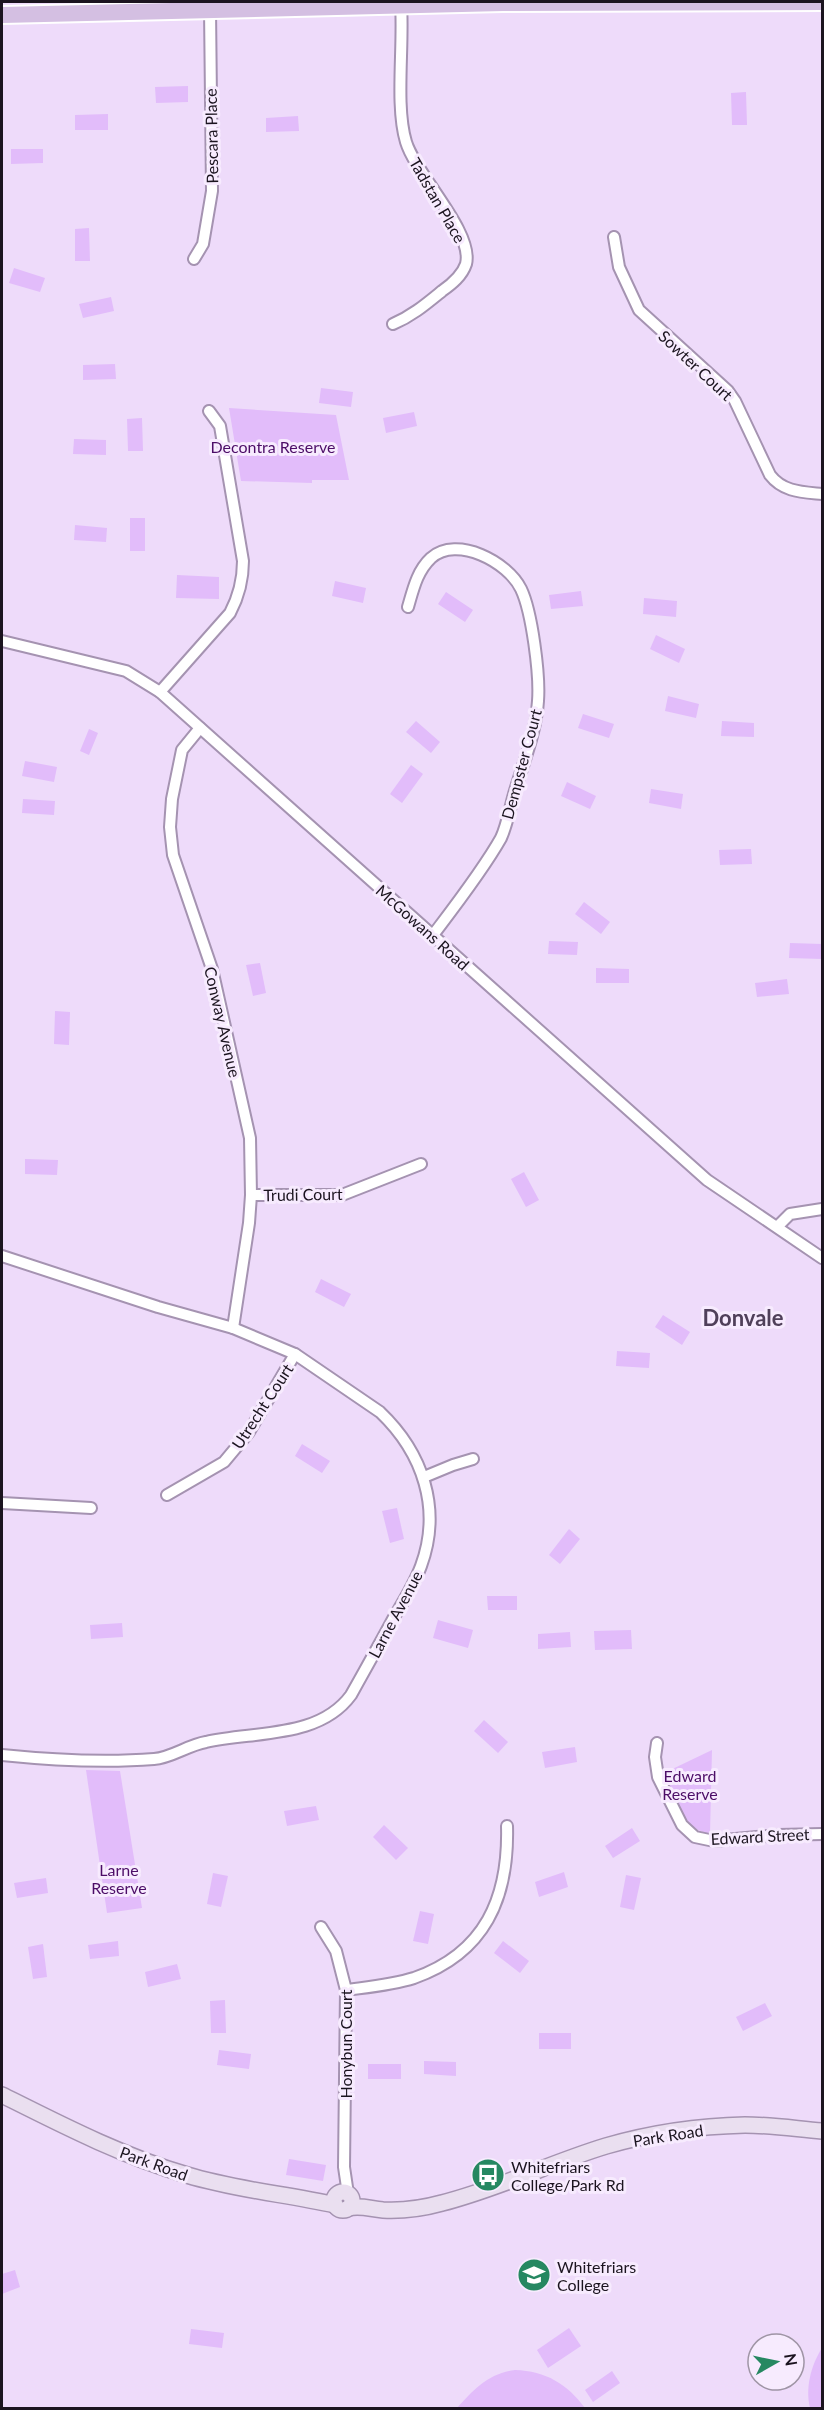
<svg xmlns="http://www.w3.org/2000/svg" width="824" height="2410" viewBox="0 0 824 2410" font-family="Lato,sans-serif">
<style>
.park{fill:#e2bcfa}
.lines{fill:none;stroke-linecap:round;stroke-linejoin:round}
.street-casing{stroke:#a593b1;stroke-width:14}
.secondary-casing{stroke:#a593b1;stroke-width:18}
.primary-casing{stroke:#fff;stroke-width:20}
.street{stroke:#fff;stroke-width:10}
.secondary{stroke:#eadff0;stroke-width:15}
.primary{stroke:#d4bfe2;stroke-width:16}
.labels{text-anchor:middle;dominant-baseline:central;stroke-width:6;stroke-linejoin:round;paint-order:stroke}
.street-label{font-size:16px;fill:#1b141f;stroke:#f7ebfe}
.park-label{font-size:16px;fill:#4c0d67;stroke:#f7ebfe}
.poi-label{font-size:16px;fill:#1b141f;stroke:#f7ebfe;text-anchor:start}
.district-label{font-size:22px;font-weight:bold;fill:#50405a;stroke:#f7ebfe}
</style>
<rect width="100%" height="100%" fill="#eedbfa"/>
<!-- park -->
<g class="park">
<polygon points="188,86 188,102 156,103 155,87"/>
<polygon points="746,92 747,125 732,125 731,93"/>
<polygon points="108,114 108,130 75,130 75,115"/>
<polygon points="298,116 299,131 266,132 266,118"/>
<polygon points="11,149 43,149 43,163 11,164"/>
<polygon points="89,228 90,261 75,261 75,229"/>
<polygon points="14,268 45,278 40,292 9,283"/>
<polygon points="111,297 114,311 83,318 79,304"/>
<polygon points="115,364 116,379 83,380 83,365"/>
<polygon points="321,388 353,392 351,407 319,403"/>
<polygon points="229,408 336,415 349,480 312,480 312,483 241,481"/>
<polygon points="414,412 417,426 386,433 383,418"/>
<polygon points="142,418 143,451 128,451 127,419"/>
<polygon points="74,439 106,440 106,455 73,454"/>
<rect x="130" y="518" width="15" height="33"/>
<polygon points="75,525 107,528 106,542 74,540"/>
<polygon points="177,575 219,577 219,599 176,598"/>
<polygon points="335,581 366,588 363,603 332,596"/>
<polygon points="581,591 583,606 551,609 549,595"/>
<polygon points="446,592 473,610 465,622 438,604"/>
<polygon points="644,598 677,601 676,617 643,614"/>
<polygon points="656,635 685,649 679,663 650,649"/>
<polygon points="668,696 699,704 696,718 665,711"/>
<polygon points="583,714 614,724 609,738 578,728"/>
<polygon points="416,721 440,742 431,753 406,732"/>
<polygon points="722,721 754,723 754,737 721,736"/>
<polygon points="89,729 98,733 89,755 80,751"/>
<polygon points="25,761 57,767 54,782 22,776"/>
<polygon points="411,765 423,774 402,803 390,794"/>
<polygon points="567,782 596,796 590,809 561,796"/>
<polygon points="651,789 683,794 681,809 649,803"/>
<polygon points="23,799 55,801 54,815 22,813"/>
<polygon points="751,849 752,864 720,865 719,850"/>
<polygon points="584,902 610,922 601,934 575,914"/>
<polygon points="549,941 578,942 577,955 548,954"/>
<polygon points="790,943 822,944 822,959 789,958"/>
<polygon points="260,963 266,993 253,996 246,965"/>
<polygon points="596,968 629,969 629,983 596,983"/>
<polygon points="787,979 789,994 757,997 755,983"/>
<polygon points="55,1011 70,1012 69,1045 54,1044"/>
<polygon points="25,1159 58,1160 57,1175 25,1174"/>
<polygon points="524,1172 539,1200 526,1207 511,1179"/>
<polygon points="321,1279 351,1294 344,1307 315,1292"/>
<polygon points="663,1315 690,1332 682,1345 655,1327"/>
<polygon points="617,1351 650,1353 649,1368 616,1366"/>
<polygon points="302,1444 330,1461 322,1473 295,1456"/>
<polygon points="397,1508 404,1539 390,1543 382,1511"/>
<polygon points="569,1529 580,1539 560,1564 549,1555"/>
<polygon points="487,1596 517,1596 517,1610 488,1610"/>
<polygon points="438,1620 473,1630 468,1648 433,1638"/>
<polygon points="122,1623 123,1637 91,1639 90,1625"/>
<polygon points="631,1630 632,1649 595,1650 594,1631"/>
<polygon points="570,1632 571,1647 538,1649 538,1634"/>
<polygon points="484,1720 508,1742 498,1753 474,1731"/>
<polygon points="575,1747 577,1762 545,1768 542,1752"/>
<path d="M 712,1750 L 710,1834 C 684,1830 671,1796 664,1773 Z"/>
<polygon points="86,1770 120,1771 142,1908 107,1913"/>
<polygon points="316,1806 319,1820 287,1826 284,1811"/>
<polygon points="384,1825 408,1848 396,1860 373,1837"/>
<polygon points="632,1828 640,1841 613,1858 605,1846"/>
<polygon points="564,1872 568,1887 539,1897 535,1882"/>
<polygon points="213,1873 228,1876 221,1907 207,1904"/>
<polygon points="626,1875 641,1878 634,1910 620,1907"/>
<polygon points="46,1878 48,1893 17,1898 14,1883"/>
<polygon points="420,1911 434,1914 428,1944 413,1941"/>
<polygon points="118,1941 119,1956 90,1959 88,1945"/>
<polygon points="503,1941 529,1961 520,1973 494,1953"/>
<polygon points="43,1944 47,1977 33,1979 28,1947"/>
<polygon points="177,1964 181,1979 148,1987 145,1972"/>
<polygon points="225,2000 226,2033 211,2033 210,2001"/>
<polygon points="765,2003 772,2016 743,2031 736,2017"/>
<rect x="539" y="2033" width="32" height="16"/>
<polygon points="219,2050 251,2054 249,2069 217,2065"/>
<polygon points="424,2061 456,2062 456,2076 424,2074"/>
<rect x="368" y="2064" width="33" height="15"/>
<polygon points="289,2159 326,2165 323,2181 286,2175"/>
<polygon points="15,2270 20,2287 2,2294 2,2274"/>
<polygon points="569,2328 581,2346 548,2368 537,2350"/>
<polygon points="191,2329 224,2333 222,2348 189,2344"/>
<path d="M 822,2348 L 822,2408 L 810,2408 C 805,2388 811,2365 822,2348 Z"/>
<path d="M 515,2370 C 546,2371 567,2384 585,2408 L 457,2408 C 473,2390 489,2373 515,2370 Z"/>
<polygon points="612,2371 620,2383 593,2402 585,2390"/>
</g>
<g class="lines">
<defs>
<g id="street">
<path d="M 614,237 L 619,267 L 639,310 L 728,391 L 735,401 L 770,475 C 783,492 802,492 822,494"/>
<polyline points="194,259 203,244 212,191 210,9"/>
<path d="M 393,324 C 412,316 426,304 442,291 C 452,284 462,276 466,264 C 474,232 416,175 406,142 C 395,106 404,45 401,5"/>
<path d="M 408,607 C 413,590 417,571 431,558 C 457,535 508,562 521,589 C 532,612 540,675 538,701 C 536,733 523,764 514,794 C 510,808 507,825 501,838 C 483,870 455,906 433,935"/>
<polyline points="2,641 126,671 160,692 707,1180 822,1258"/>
<path d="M 160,692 L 230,613 C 239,596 243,580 243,561 L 220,426 L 209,411"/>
<polyline points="200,728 182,750 172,799 170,827 173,855 212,969 250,1138 251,1195 249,1223 233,1328"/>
<polyline points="251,1195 342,1195 421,1164"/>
<polyline points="778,1226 790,1214 822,1209"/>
<path d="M 2,1256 L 158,1307 L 233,1328 L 295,1354 L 380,1412 C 423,1453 442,1509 421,1566 C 414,1585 403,1602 393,1619 C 379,1645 365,1670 351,1695 C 319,1739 254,1731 206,1742 C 188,1745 171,1758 154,1759 C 104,1763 51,1760 2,1755"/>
<polyline points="424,1477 453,1465 473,1459"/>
<polyline points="167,1495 224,1462 249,1432 295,1354"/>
<polyline points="2,1503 91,1508"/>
<polyline points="657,1743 655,1757 658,1777 682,1825 695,1837 714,1841 779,1835 822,1834"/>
<polyline points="321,1927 336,1951 346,1990 344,2167 348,2194"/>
<path d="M 346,1990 C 368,1987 392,1985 414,1978 C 485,1953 509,1898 507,1826"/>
</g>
<g id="secondary">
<path d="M 2,2095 C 62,2125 122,2156 187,2175 C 236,2190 286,2194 335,2205"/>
<circle cx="343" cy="2201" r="9"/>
<path d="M 348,2208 C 361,2205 370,2209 383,2210 C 403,2211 424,2208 442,2203 C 498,2189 550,2163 606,2146 C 651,2133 698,2126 745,2125 C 771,2125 797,2129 822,2131"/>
</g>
<polyline id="primary" points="2,15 503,3 822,2"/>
</defs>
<!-- street casing -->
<use href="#street" class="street-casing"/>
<!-- secondary casing -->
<use href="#secondary" class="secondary-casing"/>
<!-- primary casing -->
<use href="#primary" class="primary-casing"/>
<!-- street -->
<use href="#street" class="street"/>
<!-- secondary -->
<use href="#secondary" class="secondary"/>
<!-- primary -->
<use href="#primary" class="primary"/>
</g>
<!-- icons -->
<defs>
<symbol id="bus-disc" viewBox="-11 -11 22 22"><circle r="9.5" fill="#268861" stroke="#f7ebfe"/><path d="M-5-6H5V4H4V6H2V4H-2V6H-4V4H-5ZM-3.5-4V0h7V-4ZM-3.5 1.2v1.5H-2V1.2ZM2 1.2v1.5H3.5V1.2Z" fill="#fff"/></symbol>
<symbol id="school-disc" viewBox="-11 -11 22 22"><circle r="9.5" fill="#268861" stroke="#f7ebfe"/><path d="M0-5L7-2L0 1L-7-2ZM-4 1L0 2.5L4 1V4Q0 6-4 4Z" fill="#fff"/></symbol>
</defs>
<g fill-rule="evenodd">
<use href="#bus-disc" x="469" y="2156" width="38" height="38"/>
<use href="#school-disc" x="515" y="2256" width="38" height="38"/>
</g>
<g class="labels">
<!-- street labels -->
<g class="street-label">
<text transform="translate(211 136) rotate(-91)">Pescara Place</text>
<text transform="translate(438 200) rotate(60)">Tadstan Place</text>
<text transform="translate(696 365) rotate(43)">Sowter Court</text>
<text transform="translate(521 764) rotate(-75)">Dempster Court</text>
<text transform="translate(423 927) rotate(42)">McGowans Road</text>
<text transform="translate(223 1022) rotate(77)">Conway Avenue</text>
<text transform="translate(303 1194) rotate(-1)">Trudi Court</text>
<text transform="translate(262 1406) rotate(-57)">Utrecht Court</text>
<text transform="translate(395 1614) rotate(-62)">Larne Avenue</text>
<text transform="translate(760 1836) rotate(-3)">Edward Street</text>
<text transform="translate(345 2044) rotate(-90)">Honybun Court</text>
<text transform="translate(668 2135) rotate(-9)">Park Road</text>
<text transform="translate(154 2163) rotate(20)">Park Road</text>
</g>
<!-- park labels -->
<g class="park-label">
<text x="273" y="446">Decontra Reserve</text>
<text x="690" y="1775">Edward<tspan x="690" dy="18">Reserve</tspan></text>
<text x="119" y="1869">Larne<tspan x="119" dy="18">Reserve</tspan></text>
</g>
<!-- poi labels -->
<g class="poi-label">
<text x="511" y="2166">Whitefriars<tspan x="511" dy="18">College/Park Rd</tspan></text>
<text x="557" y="2266">Whitefriars<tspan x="557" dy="18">College</tspan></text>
</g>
<!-- district labels -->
<g class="district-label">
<text x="743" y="1317">Donvale</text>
</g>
</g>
<!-- border -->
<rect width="824" height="2410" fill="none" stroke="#1b141f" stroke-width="6"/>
<!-- north arrow -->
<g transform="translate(776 2362) rotate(81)"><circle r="28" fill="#f7ebfe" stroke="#9f95a5" stroke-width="1.5"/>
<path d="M0-4.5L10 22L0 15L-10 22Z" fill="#268861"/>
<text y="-9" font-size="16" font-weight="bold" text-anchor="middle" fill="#1b141f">N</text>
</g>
</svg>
